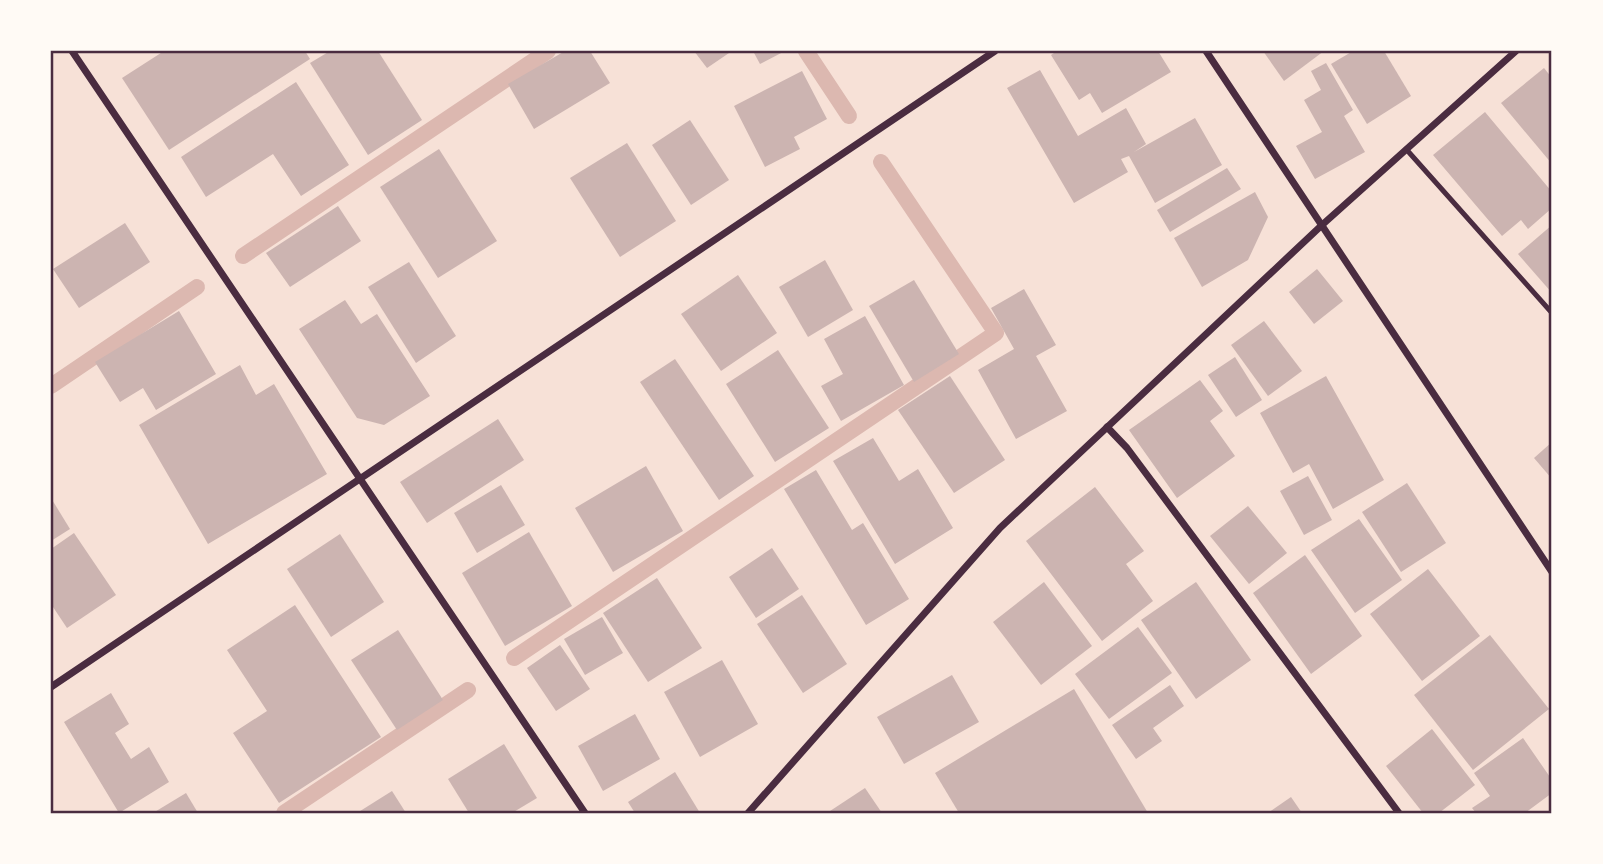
<svg xmlns="http://www.w3.org/2000/svg" width="1603" height="864" viewBox="0 0 1603 864" font-family="Ubuntu,sans-serif">
<style>
.lines{fill:none;stroke-linecap:round;stroke-linejoin:round}
.stream{stroke:#dcb8b0;stroke-width:16}
.building{fill:#ccb4b1}
.service{stroke:#4a2c40;stroke-width:5}
.minor{stroke:#4a2c40;stroke-width:7}
.neatline{fill:none;stroke:#4a2c40;stroke-width:2.5}
</style>
<rect width="100%" height="100%" fill="#f7e1d7"/>
<g class="lines">
<!-- stream -->
<g class="stream">
<polyline points="806,51 849,116"/>
<polyline points="243,256 548,51"/>
<polyline points="51,386 197,287"/>
<polyline points="514,658 996,333 881,162"/>
<polyline points="284,813 468,690"/>
</g>
</g>
<!-- building -->
<g class="building">
<polygon points="164,51 305,51 310,59 169,150 122,78"/>
<polygon points="330,51 378,51 422,120 368,155 310,63"/>
<polygon points="565,51 590,51 610,83 534,129 508,84"/>
<polygon points="694,51 732,51 707,68"/>
<polygon points="753,51 785,51 760,64"/>
<polygon points="1057,51 1158,51 1171,72 1102,113 1090,93 1079,100 1051,55"/>
<polygon points="1263,51 1324,51 1284,81"/>
<polygon points="1353,51 1384,51 1411,96 1367,124 1331,64"/>
<polygon points="1326,63 1353,110 1344,116 1365,152 1315,179 1296,146 1322,132 1304,100 1321,90 1311,71"/>
<polygon points="1544,68 1552,78 1552,164 1501,103"/>
<polygon points="1040,70 1078,136 1126,108 1146,144 1134,152 1195,118 1222,165 1155,203 1129,156 1121,159 1128,172 1074,203 1007,88"/>
<polygon points="802,71 827,119 794,137 800,149 765,167 734,106"/>
<polygon points="296,82 349,165 301,196 273,154 206,197 181,157"/>
<polygon points="1485,112 1552,192 1552,208 1528,229 1521,220 1502,236 1433,155"/>
<polygon points="690,120 729,180 691,205 652,145"/>
<polygon points="627,143 676,221 620,257 570,178"/>
<polygon points="439,149 497,241 438,278 380,187"/>
<polygon points="1227,168 1241,189 1170,232 1157,210"/>
<polygon points="1255,192 1268,217 1248,260 1202,287 1174,238"/>
<polygon points="338,206 361,241 290,287 266,253"/>
<polygon points="125,223 150,262 79,308 53,269"/>
<polygon points="1552,225 1552,293 1518,254"/>
<polygon points="825,260 853,310 808,337 779,287"/>
<polygon points="409,262 456,336 416,363 368,287"/>
<polygon points="1317,269 1343,301 1314,324 1289,292"/>
<polygon points="738,275 777,333 721,371 681,314"/>
<polygon points="914,280 959,354 914,382 869,306"/>
<polygon points="1024,289 1056,345 1036,356 1067,411 1016,439 978,370 1014,349 991,308"/>
<polygon points="345,300 361,324 377,314 430,396 384,425 357,418 299,329"/>
<polygon points="179,311 216,374 156,410 143,388 120,402 95,362"/>
<polygon points="865,316 904,385 841,421 821,386 843,374 824,339"/>
<polygon points="1264,321 1302,371 1268,396 1231,345"/>
<polygon points="778,350 829,428 775,462 726,384"/>
<polygon points="1235,357 1262,400 1236,417 1208,375"/>
<polygon points="675,359 754,476 719,500 640,382"/>
<polygon points="240,365 256,395 274,384 327,474 208,544 139,425"/>
<polygon points="950,376 1005,460 954,493 898,410"/>
<polygon points="1326,376 1384,480 1333,509 1309,464 1293,473 1260,413"/>
<polygon points="1200,380 1223,411 1210,421 1235,456 1177,498 1129,430"/>
<polygon points="498,419 524,460 427,523 400,482"/>
<polygon points="873,438 899,481 918,469 953,528 895,564 833,461"/>
<polygon points="1552,442 1552,479 1534,458"/>
<polygon points="646,466 683,531 613,572 575,508"/>
<polygon points="816,470 852,530 863,523 909,599 866,625 784,489"/>
<polygon points="1308,476 1332,520 1304,535 1280,491"/>
<polygon points="1407,483 1446,543 1401,572 1362,512"/>
<polygon points="501,485 525,525 477,553 454,513"/>
<polygon points="1095,487 1144,551 1126,564 1153,601 1102,641 1026,541"/>
<polygon points="51,498 70,529 51,541"/>
<polygon points="1248,506 1287,553 1249,584 1210,536"/>
<polygon points="1359,519 1402,580 1355,613 1311,550"/>
<polygon points="529,532 572,606 505,646 462,573"/>
<polygon points="74,533 116,595 67,628 51,604 51,549"/>
<polygon points="340,534 384,602 331,637 287,569"/>
<polygon points="772,548 799,589 756,618 729,577"/>
<polygon points="1305,555 1362,636 1311,674 1253,593"/>
<polygon points="1428,569 1480,636 1422,681 1370,614"/>
<polygon points="657,578 702,648 648,682 603,613"/>
<polygon points="1044,582 1092,646 1041,685 993,622"/>
<polygon points="1196,582 1251,660 1196,699 1141,620"/>
<polygon points="802,595 847,664 803,693 757,624"/>
<polygon points="295,605 381,737 279,803 233,733 267,711 227,650"/>
<polygon points="602,617 623,653 585,675 564,639"/>
<polygon points="1138,627 1172,673 1109,719 1075,674"/>
<polygon points="398,630 443,700 397,730 351,660"/>
<polygon points="1490,635 1549,709 1473,770 1414,695"/>
<polygon points="560,645 590,689 556,711 527,668"/>
<polygon points="722,660 758,724 700,757 664,692"/>
<polygon points="952,675 979,722 904,764 877,717"/>
<polygon points="1170,685 1184,706 1153,728 1162,741 1136,759 1112,725"/>
<polygon points="1074,689 1148,813 959,813 935,773"/>
<polygon points="111,693 129,724 115,733 131,759 149,747 169,782 119,813 64,722"/>
<polygon points="635,714 660,759 603,791 578,746"/>
<polygon points="1432,729 1475,785 1439,813 1423,813 1386,766"/>
<polygon points="1523,738 1552,780 1552,793 1525,813 1476,813 1472,808 1490,796 1474,773"/>
<polygon points="504,744 537,798 512,813 469,813 448,779"/>
<polygon points="675,772 700,813 635,813 628,802"/>
<polygon points="865,788 882,813 827,813"/>
<polygon points="392,791 406,813 357,813"/>
<polygon points="186,793 198,813 153,813"/>
<polygon points="1291,797 1302,813 1268,813"/>
</g>
<g class="lines">
<!-- service -->
<polyline class="service" points="1406,149 1552,313"/>
<!-- minor -->
<g class="minor">
<polyline points="72,51 585,813"/>
<polyline points="1206,51 1552,572"/>
<polyline points="1107,427 1127,448 1399,813"/>
<polyline points="51,687 995,51"/>
<polyline points="748,813 1000,528 1322,225 1516,51"/>
</g>
</g>
<!-- border -->
<rect width="1603" height="864" fill="none" stroke="#fffaf5" stroke-width="105"/>
<rect x="52" y="52" width="1498" height="760" class="neatline"/>
</svg>
